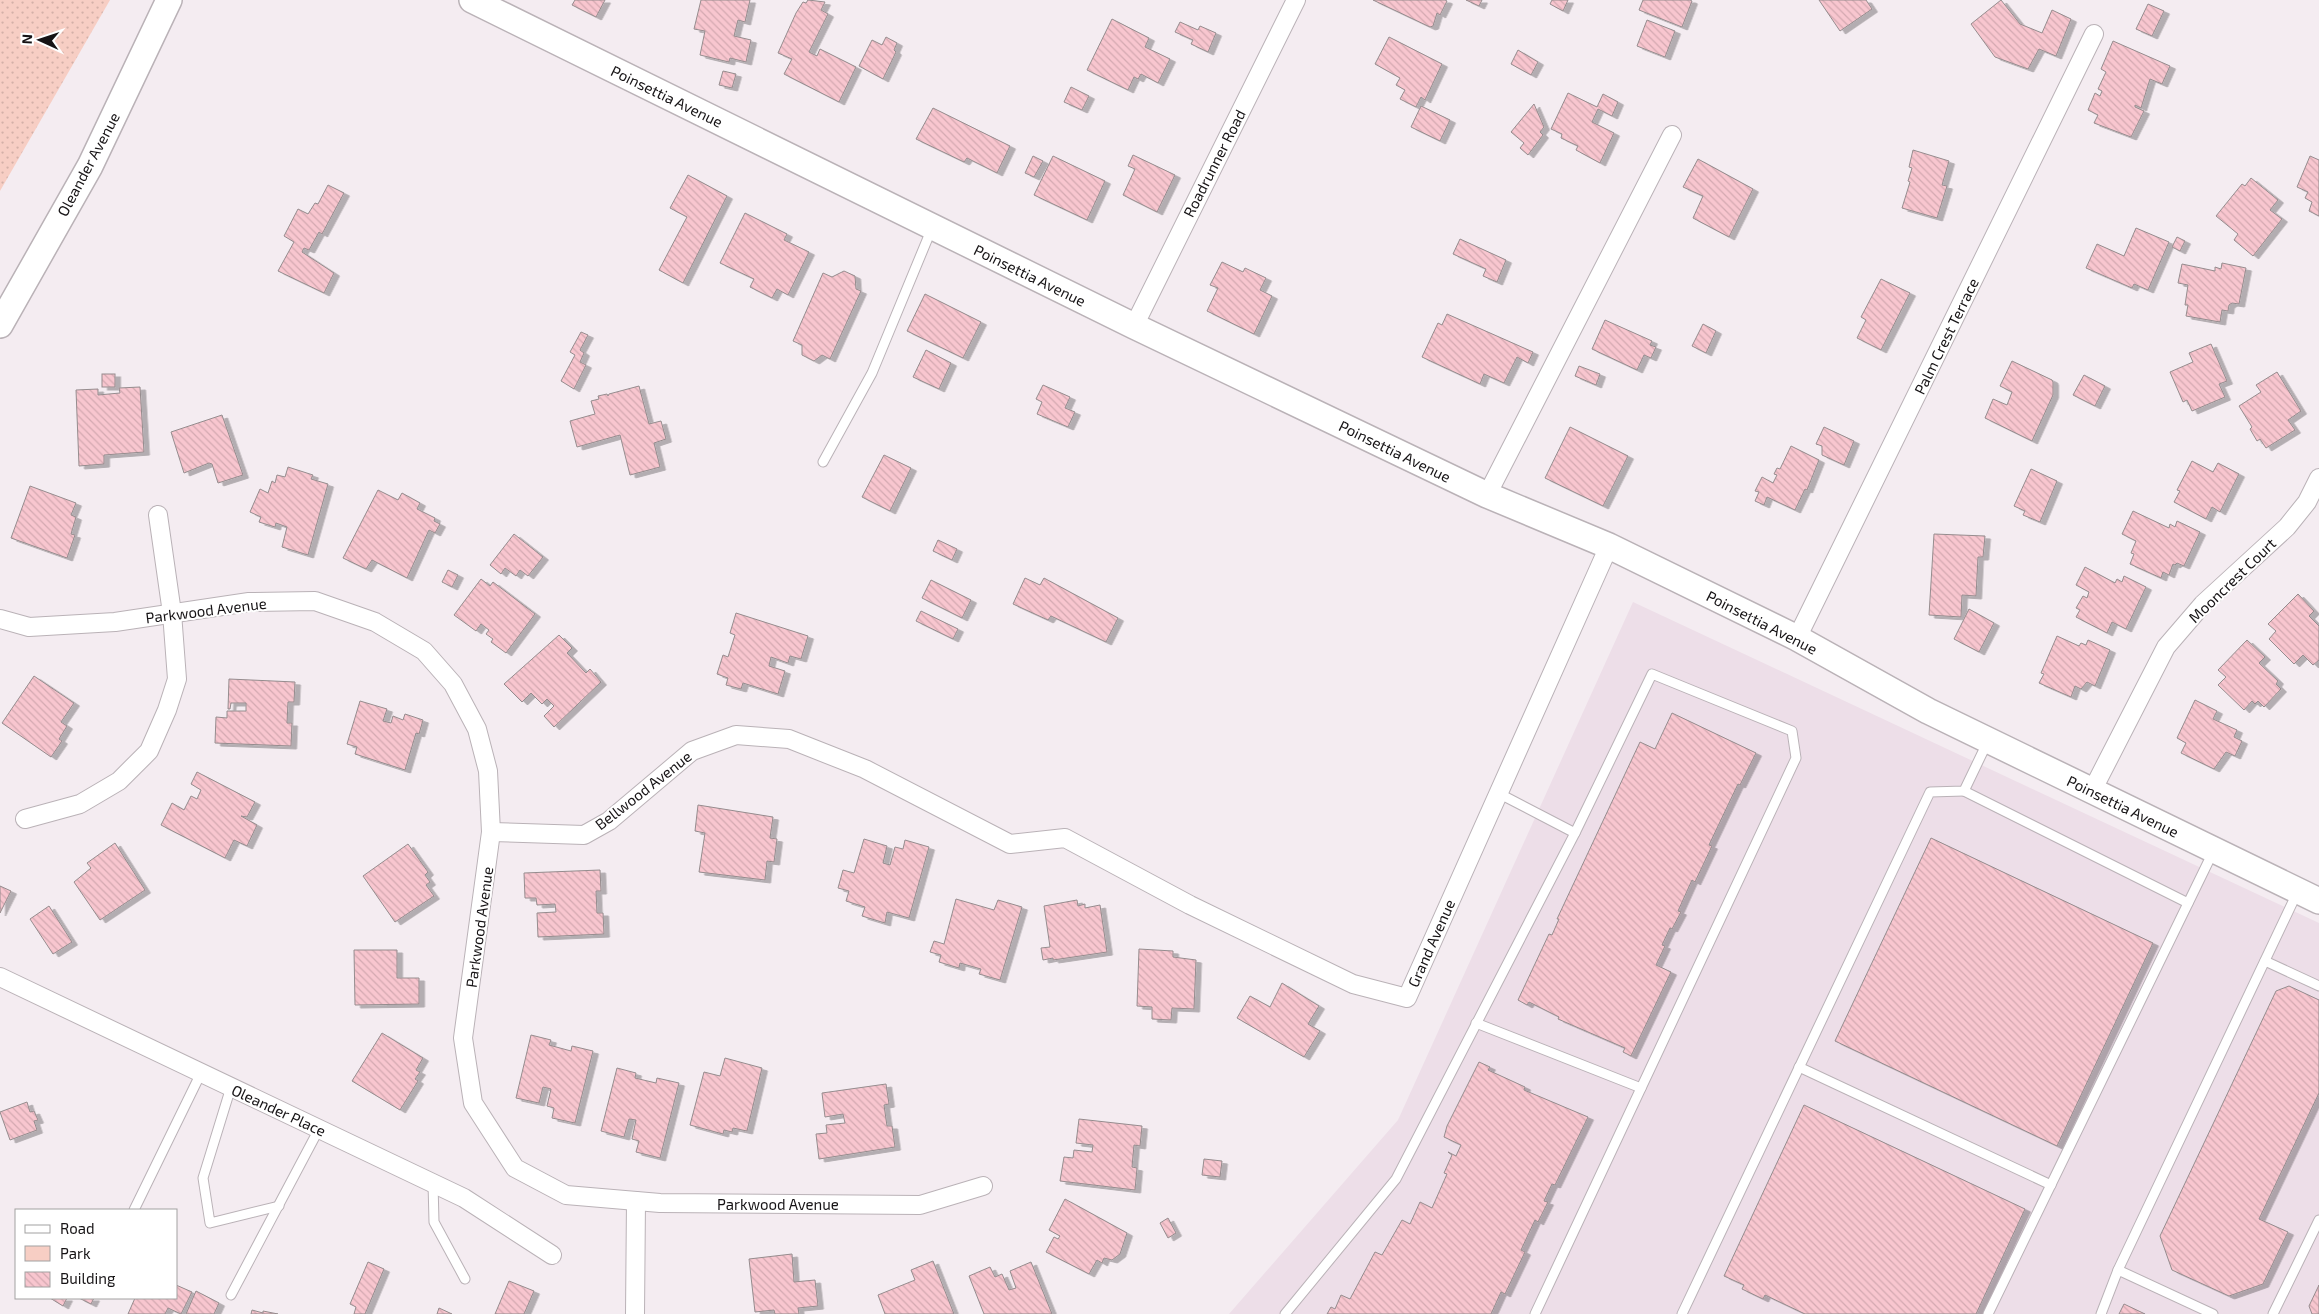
<svg xmlns="http://www.w3.org/2000/svg" width="2319" height="1314" viewBox="0 0 2319 1314" font-family="'Exo 2',sans-serif">
<style>
.built{fill:#eddee8}
.green{fill:url(#green-dots)}
.building{fill:url(#building-back-hatch);stroke:#958c8e;filter:url(#shadow)}
.lines{fill:none;stroke-linecap:round;stroke-linejoin:round}
.lane-casing{stroke:#bab2b7;stroke-width:11}
.street-casing{stroke:#bab2b7;stroke-width:20}
.secondary-casing{stroke:#bab2b7;stroke-width:28}
.lane{stroke:#fff;stroke-width:9}
.street{stroke:#fff;stroke-width:18}
.secondary{stroke:#fff;stroke-width:25}
.labels{text-anchor:middle;dominant-baseline:central;stroke-width:4;stroke-linejoin:round;paint-order:stroke}
.street-label{font-size:15px;fill:#161315;stroke:#fff}
</style>
<defs>
<pattern id="green-dots" width="8" height="8" patternUnits="userSpaceOnUse" patternTransform="scale(1.25)"><rect width="8" height="8" fill="#f7cec4"/><path d="M2 2h.1M6 6h.1" fill="none" stroke="#d3b0a8" stroke-width="1.8" stroke-linecap="round"/></pattern>
<pattern id="building-back-hatch" width="6" height="6" patternUnits="userSpaceOnUse" patternTransform="scale(1.25)"><rect width="6" height="6" fill="#f8c6cf"/><path d="M-1 5l2 2M0 0l6 6M5-1l2 2" fill="none" stroke="#d4a9b1"/></pattern>
<filter id="shadow"><feDropShadow dx="5.5" dy="3" stdDeviation="0" flood-color="#0004"/></filter>
</defs>
<rect width="100%" height="100%" fill="#f4ecf1"/>
<!-- built -->
<polygon class="built" points="1633,602 2319,923 2319,1314 1229,1314 1398,1120"/>
<!-- green -->
<polygon class="green" points="0,0 110,0 0,191"/>
<!-- building -->
<g class="building">
<polygon points="575,0 605,0 596,17 572,5"/>
<polygon points="701,0 750,0 745,22 738,20 734,36 751,40 746,62 730,58 729,62 700,55 705,31 694,29"/>
<polygon points="808,0 825,2 821,10 828,14 809,52 817,56 820,49 856,67 839,102 784,74 792,59 778,53 796,13 803,2 806,3"/>
<polygon points="1373,0 1445,0 1447,1 1440,15 1437,13 1433,26 1430,27"/>
<polygon points="1466,0 1482,0 1479,6"/>
<polygon points="1552,0 1568,0 1563,11 1550,4"/>
<polygon points="1643,0 1690,0 1692,1 1682,27 1639,10"/>
<polygon points="1819,0 1866,0 1872,9 1840,31"/>
<polygon points="2001,0 2020,24 2042,33 2052,10 2071,19 2056,56 2039,49 2028,69 1995,57 1971,24"/>
<polygon points="2148,4 2164,11 2152,36 2136,29"/>
<polygon points="1112,19 1149,38 1145,47 1170,59 1158,83 1141,74 1138,79 1134,77 1128,90 1087,70"/>
<polygon points="1647,20 1675,31 1665,57 1637,46"/>
<polygon points="1180,22 1198,30 1200,26 1216,33 1208,52 1191,44 1193,40 1175,32"/>
<polygon points="886,37 897,43 894,50 896,52 883,79 859,66 872,40 882,45"/>
<polygon points="1389,37 1442,64 1425,100 1421,97 1416,107 1400,99 1405,90 1396,85 1400,78 1375,64"/>
<polygon points="2113,41 2170,66 2162,84 2150,79 2141,108 2135,105 2135,107 2144,111 2131,137 2094,123 2098,115 2088,110 2095,93 2100,96 2102,91 2098,89 2106,72 2101,69"/>
<polygon points="1518,50 1538,62 1531,75 1511,64"/>
<polygon points="723,71 736,74 732,88 719,85"/>
<polygon points="1071,87 1089,96 1082,110 1064,102"/>
<polygon points="1568,93 1597,107 1603,94 1618,102 1612,116 1598,109 1592,122 1614,133 1600,163 1576,150 1578,146 1561,138 1562,134 1551,129"/>
<polygon points="1534,104 1544,127 1540,132 1543,135 1528,155 1520,148 1524,143 1511,132"/>
<polygon points="1421,106 1450,120 1440,141 1411,127"/>
<polygon points="933,108 1010,146 997,173 967,158 964,162 916,139"/>
<polygon points="1913,150 1949,161 1942,185 1947,186 1937,218 1902,208 1910,182 1908,181 1912,168 1909,167"/>
<polygon points="1133,155 1175,175 1157,212 1123,195 1135,169 1128,166"/>
<polygon points="1033,156 1043,161 1034,177 1025,173"/>
<polygon points="1053,156 1105,181 1087,220 1034,195"/>
<polygon points="2310,156 2319,160 2319,216 2309,211 2312,202 2305,198 2308,192 2297,187"/>
<polygon points="1698,159 1753,189 1729,237 1693,218 1703,196 1683,187"/>
<polygon points="688,175 727,196 683,283 659,270 687,217 670,208"/>
<polygon points="2251,178 2278,200 2270,210 2282,219 2253,256 2234,240 2238,234 2216,216 2242,184 2245,186"/>
<polygon points="328,185 344,193 322,234 319,232 309,250 304,248 302,252 334,273 324,293 278,271 294,242 284,236 298,209 308,214 315,203 318,204"/>
<polygon points="745,213 787,234 784,240 809,252 788,295 777,289 772,298 750,287 754,279 720,263"/>
<polygon points="2136,228 2169,242 2148,290 2134,284 2132,288 2086,268 2097,244 2124,256"/>
<polygon points="2177,237 2185,241 2180,251 2172,247"/>
<polygon points="1460,239 1506,260 1497,282 1483,276 1486,269 1453,254"/>
<polygon points="1222,262 1243,272 1245,268 1266,278 1260,290 1272,296 1254,334 1207,311 1218,288 1210,285"/>
<polygon points="2222,263 2246,268 2239,304 2232,303 2229,305 2228,311 2222,310 2220,322 2186,316 2188,305 2185,305 2188,285 2178,283 2182,264 2215,271 2215,267 2221,269"/>
<polygon points="844,271 855,276 856,289 861,291 830,359 822,355 814,361 802,355 802,345 793,341 823,273 832,277"/>
<polygon points="1881,279 1910,293 1881,350 1857,338 1866,320 1861,317"/>
<polygon points="925,294 981,322 963,358 907,331"/>
<polygon points="1447,314 1533,352 1528,363 1517,357 1504,383 1484,374 1480,384 1422,357 1438,323 1442,325"/>
<polygon points="1605,320 1652,341 1650,345 1656,347 1651,358 1644,355 1637,370 1592,349"/>
<polygon points="1703,324 1716,331 1706,353 1692,346"/>
<polygon points="581,332 588,335 580,350 584,353 580,362 586,365 574,389 561,381 575,355 570,352"/>
<polygon points="2211,344 2227,381 2219,384 2225,397 2192,411 2187,400 2183,402 2170,372 2193,362 2189,353"/>
<polygon points="926,350 951,363 939,389 913,377"/>
<polygon points="2012,361 2052,380 2053,382 2053,395 2032,441 1985,418 1993,399 2007,405 2012,392 2000,386"/>
<polygon points="1579,366 1600,374 1596,385 1575,376"/>
<polygon points="2277,372 2301,411 2288,420 2295,430 2266,448 2260,439 2257,441 2250,429 2252,427 2239,406 2261,392 2256,385"/>
<rect x="102" y="374" width="13" height="13"/>
<polygon points="2084,375 2105,386 2095,406 2073,395"/>
<polygon points="1043,385 1070,397 1065,408 1075,412 1068,427 1037,414 1042,402 1036,399"/>
<polygon points="639,386 649,424 661,421 666,439 654,443 660,467 630,475 620,435 577,447 570,421 595,414 591,401 599,399 598,396 607,394 608,396 609,394"/>
<polygon points="140,387 144,452 104,455 104,464 79,466 76,390 98,389 98,395 120,393 119,388"/>
<polygon points="222,415 243,475 218,483 212,464 209,463 184,473 171,432"/>
<polygon points="1570,427 1628,456 1603,506 1545,478"/>
<polygon points="1824,427 1854,441 1844,465 1822,455 1822,446 1816,444"/>
<polygon points="1791,446 1819,460 1807,490 1805,489 1795,510 1767,497 1764,505 1755,501 1759,492 1755,491 1762,477 1773,483 1777,475 1774,474 1777,468 1780,469"/>
<polygon points="884,455 911,468 890,511 862,497"/>
<polygon points="2192,461 2213,472 2218,463 2239,474 2220,512 2212,507 2206,519 2174,502 2180,491 2177,490"/>
<polygon points="288,467 313,475 311,479 328,484 308,555 282,547 287,527 276,523 275,527 259,522 261,517 250,512 260,489 268,493 272,481 275,483 277,475 285,477"/>
<polygon points="2031,469 2057,481 2040,522 2023,515 2025,511 2014,506"/>
<polygon points="30,486 76,503 71,515 76,517 71,534 75,535 67,558 11,538"/>
<polygon points="378,490 398,500 402,493 420,503 417,509 435,518 434,521 440,524 435,533 429,530 407,578 372,560 366,569 343,558"/>
<polygon points="2133,511 2169,528 2170,524 2175,527 2177,521 2200,532 2184,566 2177,563 2175,565 2173,564 2169,575 2163,572 2161,578 2130,564 2134,554 2131,553 2136,541 2122,534"/>
<polygon points="514,534 543,557 528,576 520,570 516,576 505,568 501,574 490,565"/>
<polygon points="1934,534 1985,536 1983,557 1978,557 1976,596 1962,595 1961,617 1929,615"/>
<polygon points="938,540 957,549 952,560 933,551"/>
<polygon points="2085,567 2115,583 2117,579 2122,582 2124,576 2146,587 2126,629 2112,622 2107,633 2076,617 2080,610 2076,608 2083,596 2087,598 2089,592 2076,585"/>
<polygon points="448,570 458,575 452,587 442,582"/>
<polygon points="1025,578 1040,585 1044,578 1118,618 1106,642 1051,616 1048,620 1013,604"/>
<polygon points="481,579 490,586 493,582 535,614 506,653 491,642 493,639 486,634 489,630 481,624 476,631 454,615"/>
<polygon points="931,580 971,600 962,618 922,598"/>
<polygon points="2298,594 2314,611 2309,616 2319,626 2319,660 2313,665 2303,655 2294,664 2269,639 2276,631 2268,624"/>
<polygon points="1969,609 1994,623 1979,652 1954,639"/>
<polygon points="921,611 958,629 953,639 916,621"/>
<polygon points="736,613 808,636 801,659 790,656 788,663 771,657 769,666 785,671 778,694 743,683 741,689 726,685 728,678 717,674 723,655 728,657 735,635 730,633"/>
<polygon points="559,635 572,648 567,653 586,673 590,669 601,682 554,727 544,716 554,706 547,699 542,704 531,693 522,702 504,684"/>
<polygon points="2057,636 2079,646 2081,643 2086,645 2088,640 2110,650 2095,686 2087,682 2081,689 2075,686 2071,697 2039,683 2044,674 2041,673"/>
<polygon points="2247,640 2265,657 2259,663 2278,681 2276,684 2281,689 2264,707 2258,701 2255,704 2252,701 2244,710 2218,685 2226,677 2218,670"/>
<polygon points="34,676 74,703 61,722 67,726 59,739 62,741 51,757 2,723"/>
<polygon points="229,679 295,682 294,702 288,702 287,723 292,723 291,746 215,743 216,717 227,718 227,711 246,711 246,703 231,703 230,709 228,709"/>
<polygon points="2195,700 2217,711 2213,719 2237,730 2234,737 2242,741 2235,756 2226,752 2214,769 2181,753 2186,743 2177,738"/>
<polygon points="360,701 387,709 383,721 391,723 393,716 403,720 405,714 423,720 419,734 416,733 405,770 355,754 357,747 347,744"/>
<polygon points="1672,713 1756,753 1740,785 1738,784 1709,845 1712,846 1695,882 1692,880 1678,911 1681,912 1672,929 1670,928 1662,945 1665,946 1656,965 1671,972 1631,1056 1623,1052 1625,1048 1558,1019 1559,1017 1529,1002 1527,1005 1518,1000 1549,934 1552,935 1559,919 1557,919 1640,742 1655,749"/>
<polygon points="197,772 255,802 247,817 241,816 257,825 247,846 234,840 225,858 161,825 172,803 184,810 191,796 197,799 201,790 191,784"/>
<polygon points="698,805 773,817 770,838 777,839 774,862 767,861 765,880 699,872 705,833 695,831"/>
<polygon points="1931,838 2153,943 2057,1146 1835,1041"/>
<polygon points="864,839 887,846 883,863 890,865 895,847 903,849 905,840 929,847 909,918 887,912 885,923 862,916 865,907 846,901 849,891 838,888 843,870 854,873"/>
<polygon points="115,843 145,890 100,920 74,882 91,868 87,863"/>
<polygon points="408,844 428,872 425,875 430,882 426,885 434,896 395,922 363,876"/>
<polygon points="600,870 601,891 596,891 597,913 603,913 604,934 538,937 537,913 556,912 555,904 537,905 536,898 525,898 524,873"/>
<polygon points="0,886 11,891 0,913"/>
<polygon points="956,899 994,910 998,900 1022,907 1000,980 979,974 981,969 960,963 959,968 939,962 941,955 930,952 934,941 944,944"/>
<polygon points="1077,900 1078,906 1085,904 1085,908 1100,905 1107,952 1053,960 1053,958 1043,960 1041,948 1050,947 1044,906"/>
<polygon points="49,906 72,942 53,954 30,919"/>
<polygon points="1139,949 1173,951 1173,957 1196,960 1194,1009 1172,1008 1171,1020 1152,1019 1152,1007 1137,1006"/>
<polygon points="354,950 397,950 397,978 419,978 419,1004 355,1005"/>
<polygon points="1282,983 1319,1006 1308,1024 1320,1031 1304,1057 1237,1018 1250,996 1270,1007"/>
<polygon points="2289,986 2319,1000 2319,1093 2259,1219 2288,1232 2263,1284 2229,1296 2172,1270 2160,1236 2276,991"/>
<polygon points="382,1033 423,1058 416,1070 420,1072 415,1079 418,1081 400,1110 352,1081"/>
<polygon points="531,1035 551,1040 549,1045 571,1051 572,1046 593,1051 575,1123 552,1118 554,1108 547,1106 551,1089 543,1087 539,1103 516,1098"/>
<polygon points="725,1058 762,1068 747,1131 733,1128 732,1132 724,1130 723,1134 690,1125 704,1072 720,1076"/>
<polygon points="1479,1062 1490,1067 1488,1070 1525,1087 1524,1090 1588,1117 1555,1185 1552,1184 1544,1201 1548,1202 1538,1222 1535,1220 1521,1250 1525,1252 1505,1294 1501,1292 1491,1314 1327,1314 1331,1307 1335,1309 1341,1295 1350,1299 1375,1252 1382,1255 1402,1220 1410,1224 1420,1202 1432,1208 1447,1174 1444,1173 1452,1155 1448,1152 1456,1156 1461,1145 1444,1137 1447,1126"/>
<polygon points="617,1068 636,1073 635,1078 656,1083 657,1078 679,1083 660,1158 636,1152 639,1141 632,1139 636,1120 629,1119 624,1137 601,1131"/>
<polygon points="886,1084 889,1104 884,1105 887,1126 892,1126 895,1147 819,1159 816,1134 827,1133 826,1125 845,1123 843,1114 825,1117 822,1093"/>
<polygon points="27,1102 30,1112 34,1111 38,1120 34,1121 37,1130 10,1140 0,1112"/>
<polygon points="1804,1105 2025,1209 1976,1314 1805,1314 1765,1295 1763,1299 1742,1289 1744,1285 1724,1276"/>
<polygon points="1079,1119 1142,1126 1140,1146 1134,1145 1132,1167 1137,1168 1135,1190 1060,1181 1064,1157 1073,1158 1074,1150 1092,1152 1093,1145 1076,1143"/>
<polygon points="1204,1159 1222,1161 1220,1177 1202,1175"/>
<polygon points="1065,1199 1127,1233 1120,1254 1112,1260 1104,1258 1102,1263 1097,1260 1089,1274 1046,1252 1054,1237 1058,1239 1060,1236 1049,1230"/>
<polygon points="1168,1218 1176,1233 1168,1238 1160,1223"/>
<polygon points="792,1254 794,1282 815,1280 818,1306 798,1308 799,1314 775,1314 774,1310 755,1312 749,1259"/>
<polygon points="933,1261 954,1314 885,1314 878,1295 915,1280 911,1270"/>
<polygon points="368,1262 384,1269 365,1314 354,1314 356,1307 350,1304"/>
<polygon points="1031,1262 1052,1314 984,1314 969,1276 990,1267 995,1277 1002,1274 1009,1290 1016,1288 1010,1271"/>
<polygon points="509,1281 534,1291 524,1314 495,1314"/>
<polygon points="176,1285 192,1292 181,1314 168,1308 165,1314 128,1314 135,1298 176,1298"/>
<polygon points="2319,1285 2319,1314 2312,1314 2309,1306"/>
<polygon points="196,1291 219,1303 214,1314 186,1314"/>
<polygon points="50,1298 67,1298 63,1306"/>
<polygon points="79,1298 94,1298 91,1304"/>
<polygon points="2124,1304 2145,1314 2119,1314"/>
<polygon points="439,1308 452,1314 437,1314"/>
<polygon points="252,1310 263,1313 263,1311 278,1314 251,1314"/>
</g>
<g class="lines">
<defs>
<g id="lane">
<polyline points="823,462 872,373 932,228"/>
<polyline points="1964,791 2188,903"/>
<polyline points="1498,793 1575,833"/>
<polyline points="2265,961 2319,986"/>
<polyline points="1476,1023 1641,1088"/>
<polyline points="1799,1067 2051,1185"/>
<polyline points="231,1087 203,1178 210,1223 279,1206"/>
<polyline points="433,1183 434,1222 465,1279"/>
<polyline points="134,1210 201,1073"/>
<polyline points="2118,1270 2297,893"/>
<polyline points="231,1295 319,1129"/>
<polyline points="1285,1314 1396,1179 1575,833 1652,674 1792,731 1796,758 1535,1314"/>
<polyline points="1682,1314 1930,792 1964,791 1988,741"/>
<polyline points="1988,1314 2213,852"/>
<polyline points="2101,1314 2118,1270 2213,1314"/>
<polyline points="2273,1314 2319,1220"/>
</g>
<g id="street">
<polyline points="1134,326 1296,0"/>
<polyline points="1487,495 1672,135"/>
<polyline points="0,619 29,627 115,622 249,602 315,601 375,622 424,651 453,684 477,729 488,771 491,832 463,1038 473,1103 515,1168 566,1195 660,1203 920,1205 983,1186"/>
<polyline points="1797,638 2094,34"/>
<polyline points="2092,791 2166,647 2203,604 2287,527 2307,502 2319,478"/>
<polyline points="25,819 80,804 119,781 149,751 167,710 177,679 172,613 158,515"/>
<polyline points="491,832 584,835 609,821 692,751 736,735 789,739 865,769 1010,844 1065,838 1190,905 1353,984 1407,998 1609,546"/>
<polyline points="0,977 464,1198 552,1255"/>
<polyline points="635,1314 636,1201"/>
</g>
<g id="secondary">
<polyline points="472,0 1134,326 1487,495 1609,546 1797,638 1928,711 2319,901"/>
<polyline points="0,325 90,166 169,0"/>
</g>
</defs>
<!-- lane casing -->
<use href="#lane" class="lane-casing"/>
<!-- street casing -->
<use href="#street" class="street-casing"/>
<!-- secondary casing -->
<use href="#secondary" class="secondary-casing"/>
<!-- lane -->
<use href="#lane" class="lane"/>
<!-- street -->
<use href="#street" class="street"/>
<!-- secondary -->
<use href="#secondary" class="secondary"/>
</g>
<g class="labels">
<!-- street labels -->
<g class="street-label">
<text transform="translate(667 96) rotate(26)">Poinsettia Avenue</text>
<text transform="translate(1214 163) rotate(-63)">Roadrunner Road</text>
<text transform="translate(88 164) rotate(-62)">Oleander Avenue</text>
<text transform="translate(1030 275) rotate(26)">Poinsettia Avenue</text>
<text transform="translate(1946 336) rotate(-64)">Palm Crest Terrace</text>
<text transform="translate(1395 451) rotate(26)">Poinsettia Avenue</text>
<text transform="translate(2232 580) rotate(-44)">Mooncrest Court</text>
<text transform="translate(206 610) rotate(-7)">Parkwood Avenue</text>
<text transform="translate(1762 622) rotate(27)">Poinsettia Avenue</text>
<text transform="translate(643 790) rotate(-38)">Bellwood Avenue</text>
<text transform="translate(2123 806) rotate(26)">Poinsettia Avenue</text>
<text transform="translate(479 927) rotate(-82)">Parkwood Avenue</text>
<text transform="translate(1431 943) rotate(-66)">Grand Avenue</text>
<text transform="translate(279 1110) rotate(25)">Oleander Place</text>
<text x="778" y="1204">Parkwood Avenue</text>
</g>
</g>
<!-- legend -->
<rect x="15" y="1209" width="162" height="90" fill="#ffffff" stroke="#a2a1a1"/>
<rect x="25" y="1225" width="25" height="8" fill="#ffffff" stroke="#a2a1a1"/>
<text x="60" y="1234" font-size="15" fill="#161315">Road</text>
<rect x="25" y="1246" width="25" height="15" fill="#f7cec4" stroke="#a2a1a1"/>
<text x="60" y="1259" font-size="15" fill="#161315">Park</text>
<rect x="25" y="1272" width="25" height="15" fill="url(#building-back-hatch)" stroke="#a2a1a1"/>
<text x="60" y="1284" font-size="15" fill="#161315">Building</text>
<!-- north arrow -->
<g transform="translate(40 40) rotate(273)" stroke="#ffffff" stroke-width="4" paint-order="stroke">
<path d="M0-4L9 19L0 12L-9 19Z" fill="#161315"/>
<text y="-8" font-size="14" font-weight="bold" text-anchor="middle" fill="#161315">N</text>
</g>
</svg>
